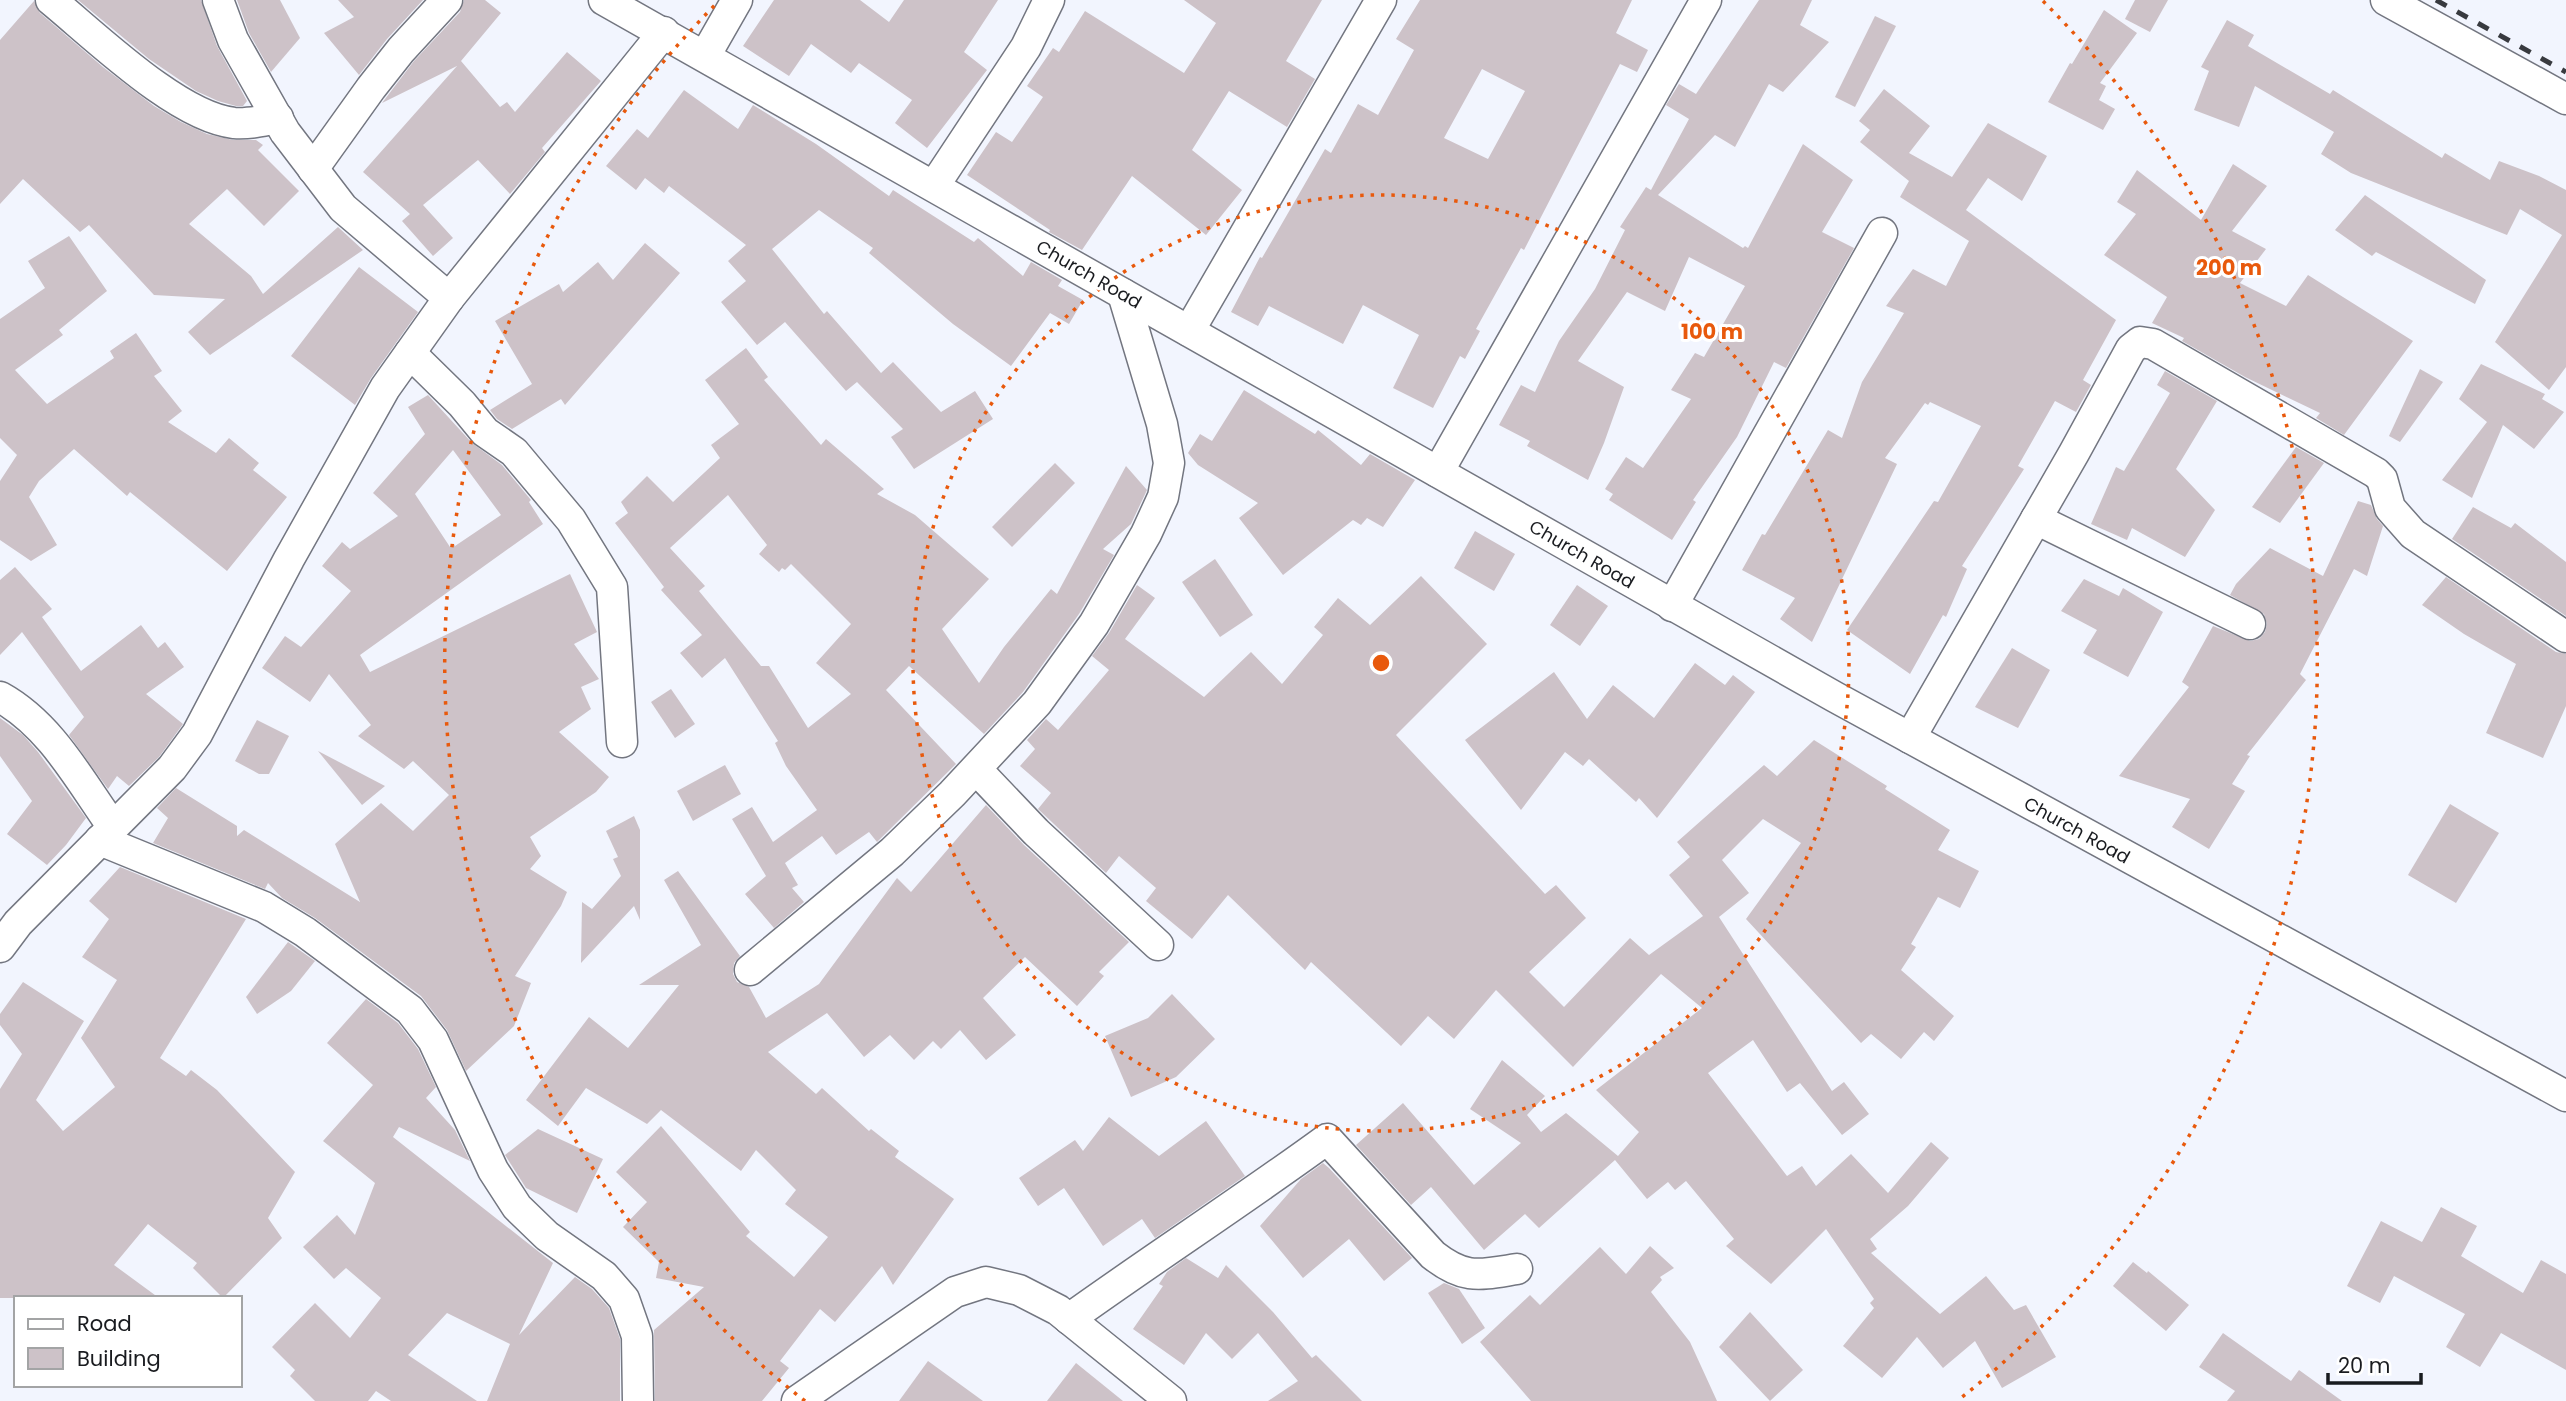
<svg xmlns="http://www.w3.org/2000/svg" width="2566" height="1401" viewBox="0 0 2566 1401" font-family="Poppins,sans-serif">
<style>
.building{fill:#cdc2c8;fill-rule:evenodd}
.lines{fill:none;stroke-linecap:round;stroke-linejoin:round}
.minor-casing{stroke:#737680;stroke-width:33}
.minor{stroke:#fff;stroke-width:30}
.rail{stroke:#383a3f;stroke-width:5;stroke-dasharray:12 12;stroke-linecap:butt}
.ring{fill:none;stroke:#e8590c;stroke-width:3.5;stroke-dasharray:3.5 7}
.labels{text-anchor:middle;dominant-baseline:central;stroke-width:6;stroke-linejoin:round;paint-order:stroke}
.street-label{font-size:18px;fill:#191b1f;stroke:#fff}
.centre{fill:#e8590c;stroke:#fff;stroke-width:3.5}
.ring-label{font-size:21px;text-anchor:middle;font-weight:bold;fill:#e8590c;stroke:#fff;stroke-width:6;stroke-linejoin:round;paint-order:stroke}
</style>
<rect width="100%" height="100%" fill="#f2f5fe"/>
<!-- building -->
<g class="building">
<polygon points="78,0 201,0 217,46 247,101 243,106 236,106 218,101 196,91 149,59"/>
<polygon points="237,0 280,0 300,38 271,72 249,33"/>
<polygon points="338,0 423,0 387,39 359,75 324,33 354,17"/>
<polygon points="464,0 485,0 501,13 461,61 500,107 507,102 515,112 567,52 601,81 542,148 545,152 510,194 478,160 423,205 453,238 433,256 402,221 410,214 363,172 457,66 382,103 414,61 460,12"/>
<polygon points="774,0 860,0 889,22 904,0 998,0 964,52 987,70 927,148 895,123 912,100 859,63 851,73 811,44 789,76 743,46"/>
<polygon points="1184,0 1322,0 1286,61 1315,79 1287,127 1229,91 1192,150 1242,190 1206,235 1132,176 1082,250 1049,232 1050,230 967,175 996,132 1012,142 1043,97 1027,86 1053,48 1059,52 1085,11 1184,73 1216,23"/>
<path d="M 1420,0 L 1632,0 L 1616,33 L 1648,50 L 1637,72 L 1620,64 L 1524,250 L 1521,248 L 1476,329 L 1480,331 L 1465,359 L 1460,356 L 1433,408 L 1393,388 L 1419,335 L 1363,305 L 1343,344 L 1269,306 L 1258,326 L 1231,312 L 1260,257 L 1262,258 L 1325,149 L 1331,153 L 1358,104 L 1378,115 L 1414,50 L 1396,39 ZM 1482,69 L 1525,91 L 1488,159 L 1444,138 Z"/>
<polygon points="1759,0 1812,0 1800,25 1829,42 1783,92 1769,84 1735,147 1715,135 1658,195 1743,248 1745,246 1748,248 1803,144 1853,180 1822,232 1854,248 1786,368 1774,362 1737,437 1693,500 1696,502 1672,540 1609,500 1613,494 1605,489 1626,457 1643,468 1691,399 1671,390 1695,353 1704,357 1745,286 1689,257 1665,311 1627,292 1578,361 1624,387 1604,443 1588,480 1527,446 1530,441 1499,425 1521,385 1535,392 1559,341 1595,289 1625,230 1620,227 1646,187 1651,190 1689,119 1666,105 1679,84 1696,94"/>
<polygon points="2135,0 2168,0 2150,32 2125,19"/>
<polygon points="34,1 40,13 103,67 154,106 181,122 207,134 233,140 256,140 263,145 258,150 299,191 264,226 227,189 189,224 251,276 263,294 338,227 363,250 210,355 188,332 225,299 154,295 89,225 80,232 23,179 0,204 0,40"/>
<polygon points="2104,10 2137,33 2100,83 2106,86 2099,100 2115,109 2103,130 2048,102 2070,63 2072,64"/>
<polygon points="1875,16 1896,26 1855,107 1835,97"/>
<polygon points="2227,20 2254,35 2248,46 2330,94 2333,90 2442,158 2445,153 2490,180 2499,161 2539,176 2566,190 2566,367 2549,390 2495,342 2562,235 2520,209 2507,235 2351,173 2321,154 2334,132 2255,86 2239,127 2194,110 2209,71 2201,67"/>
<polygon points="1884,89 1930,126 1909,153 1952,177 1988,123 2047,156 2022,201 1988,178 1966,210 2116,320 2083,380 2091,385 2076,412 2055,401 2018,466 2024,469 1962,566 1967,569 1946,617 1943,615 1910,674 1847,630 1934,501 1938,502 1981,426 1930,402 1928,405 1925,403 1885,458 1897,464 1812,642 1780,619 1795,598 1742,570 1762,534 1765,535 1828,430 1842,438 1862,382 1904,313 1886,306 1913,269 1946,286 1969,241 1900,197 1909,181 1860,142 1870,130 1859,121"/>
<polygon points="684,90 738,129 753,105 816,144 889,196 893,190 974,242 978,238 1023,276 1031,262 1062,280 1058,286 1083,300 1069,324 1050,313 1011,366 953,324 869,253 873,248 819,210 772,249 824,314 827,311 881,373 893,362 941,412 975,391 993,419 914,469 891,437 903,429 857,382 846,391 785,322 757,345 721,302 746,281 728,261 746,245 669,186 664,193 645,178 636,190 606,166 637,129 648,138"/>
<polygon points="2233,164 2267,186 2232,231 2266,249 2240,283 2286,306 2308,275 2413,341 2344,435 2316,418 2320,413 2245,377 2182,341 2184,338 2152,323 2167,297 2104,255 2136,214 2117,202 2137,170 2201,220"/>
<polygon points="2365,195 2486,280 2475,304 2376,252 2372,256 2335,230"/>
<polygon points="69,236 107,291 59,330 63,335 15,370 47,404 114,358 110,351 136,333 162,371 154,376 182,411 168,422 216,453 229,438 259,463 253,470 287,497 227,571 130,492 127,496 74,449 39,481 29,497 57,545 31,561 0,540 0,481 17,455 0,438 0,319 45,288 28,261"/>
<polygon points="645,243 680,273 565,405 561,399 512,429 497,419 490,410 532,384 495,321 559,284 563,292 598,262 613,280"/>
<polygon points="359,267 418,312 371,378 355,405 291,356"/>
<path d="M 746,348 L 768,377 L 764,380 L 821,445 L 826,439 L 884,489 L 877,494 L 915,515 L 989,579 L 942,629 L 979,683 L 1004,647 L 1051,589 L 1057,594 L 1126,466 L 1147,490 L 1131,524 L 1103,549 L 1114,555 L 1079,614 L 1023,692 L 984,734 L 909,666 L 886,690 L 956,764 L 877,842 L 869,832 L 836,855 L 822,836 L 785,863 L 798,885 L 792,888 L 804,902 L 774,928 L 745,894 L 766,876 L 732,819 L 752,807 L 773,842 L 817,810 L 786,766 L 775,743 L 778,741 L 725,658 L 702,678 L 680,653 L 702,635 L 661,590 L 664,587 L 615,523 L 628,513 L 621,502 L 647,476 L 673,502 L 720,458 L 711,445 L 739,424 L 705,380 ZM 728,495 L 767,545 L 759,554 L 779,572 L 782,568 L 785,570 L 791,564 L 851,624 L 816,663 L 851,694 L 808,728 L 769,666 L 761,666 L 699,591 L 705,586 L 670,548 Z"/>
<polygon points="2481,364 2545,394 2542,399 2564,412 2534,449 2503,425 2472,498 2442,480 2487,422 2459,399"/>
<polygon points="2420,369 2443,382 2400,442 2389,436"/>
<polygon points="2165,371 2217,401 2176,469 2215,510 2185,557 2132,528 2127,540 2091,524 2116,467 2124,471 2170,393 2157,385"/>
<polygon points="1244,390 1315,434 1318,430 1361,465 1370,454 1415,480 1383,527 1367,518 1361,525 1353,520 1283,575 1239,518 1258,503 1198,465 1188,453 1200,434 1212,441"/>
<path d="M 428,395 L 472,443 L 502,465 L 531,500 L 529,502 L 543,524 L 360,655 L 370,672 L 570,574 L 597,632 L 574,644 L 599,679 L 581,687 L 591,709 L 559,732 L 609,777 L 596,792 L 530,837 L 541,856 L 530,869 L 567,892 L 561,906 L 515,976 L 531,983 L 514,1026 L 466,1071 L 447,1030 L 421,996 L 315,918 L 282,898 L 268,883 L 265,889 L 153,843 L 168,818 L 157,808 L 176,788 L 237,826 L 237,836 L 244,830 L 360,902 L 335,844 L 381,803 L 413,831 L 449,795 L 413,761 L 404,769 L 358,736 L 371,725 L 329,674 L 310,702 L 262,668 L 285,636 L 301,647 L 351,591 L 322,566 L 342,542 L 350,549 L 398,516 L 373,493 L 425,434 L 408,407 ZM 453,450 L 501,515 L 455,546 L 454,544 L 450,547 L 415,494 Z"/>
<polygon points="2296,447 2324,463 2280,523 2252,507"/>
<polygon points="1055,463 1075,483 1012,547 992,527"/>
<polygon points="2358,501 2371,505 2377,519 2383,526 2367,576 2354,569 2300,674 2306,680 2247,755 2250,756 2232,784 2245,791 2209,849 2172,827 2190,799 2119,776 2189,687 2182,682 2213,626 2250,641 2259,639 2265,632 2267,624 2264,614 2230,595 2236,584 2270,548 2323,576"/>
<polygon points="2473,507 2511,528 2515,523 2566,562 2566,616 2452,539"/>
<polygon points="1475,531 1515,554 1494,591 1454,568"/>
<polygon points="1215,559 1253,615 1220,637 1182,582"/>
<polygon points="15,567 52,609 42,617 81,671 141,625 158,648 165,642 184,667 146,694 183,724 159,757 129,786 117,776 108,789 69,735 84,717 22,632 0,655 0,580"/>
<polygon points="1421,576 1487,644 1396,735 1545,894 1556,885 1586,918 1529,972 1564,1007 1630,938 1649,955 1703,916 1669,875 1690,857 1677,842 1764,765 1777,776 1814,740 1887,786 1885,789 1950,830 1938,850 1979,871 1960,908 1938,897 1911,944 1916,947 1901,970 1954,1016 1934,1041 1924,1032 1901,1059 1871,1034 1861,1043 1746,919 1801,843 1763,819 1722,860 1749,893 1719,917 1832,1091 1844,1082 1869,1114 1842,1135 1800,1083 1787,1092 1753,1040 1708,1073 1787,1176 1802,1166 1816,1186 1851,1154 1888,1193 1931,1142 1949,1158 1908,1206 1870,1239 1877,1249 1871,1253 1940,1314 1986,1276 2014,1310 2026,1305 2056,1357 2002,1388 1975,1341 1943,1368 1917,1337 1882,1378 1843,1346 1874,1308 1870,1303 1874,1299 1826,1229 1771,1284 1726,1246 1734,1239 1686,1181 1675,1190 1668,1182 1647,1199 1615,1160 1539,1228 1525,1214 1484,1250 1431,1187 1411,1205 1356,1145 1403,1103 1474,1185 1521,1143 1470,1109 1502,1060 1545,1096 1527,1115 1541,1132 1566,1113 1618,1156 1639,1132 1596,1090 1702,1008 1661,974 1573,1067 1496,990 1454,1039 1428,1016 1401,1046 1311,962 1305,970 1228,895 1192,939 1146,901 1156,888 1119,856 1106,873 1038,809 1051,793 1020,766 1035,749 1027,740 1046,719 1058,730 1109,670 1092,656 1109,633 1137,585 1155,598 1125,639 1204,697 1251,652 1282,684 1323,635 1314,627 1338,598 1370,625"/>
<polygon points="2446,577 2556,652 2566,654 2566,706 2543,758 2486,733 2516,664 2464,634 2422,605"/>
<polygon points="2084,579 2119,596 2123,588 2163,612 2128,677 2083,653 2097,630 2061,611"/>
<polygon points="1577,585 1608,606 1580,646 1550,625"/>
<polygon points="2012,648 2050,670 2018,728 1975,707"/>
<polygon points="1695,663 1725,685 1733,675 1755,692 1657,818 1639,798 1636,802 1589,759 1583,766 1565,752 1521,810 1465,740 1554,672 1587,719 1613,685 1654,718"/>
<polygon points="671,689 695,724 675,738 651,702"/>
<polygon points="0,718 23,735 38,752 86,818 66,845 47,865 7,834 32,801 0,756"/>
<polygon points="257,720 289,736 269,774 259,774 235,761"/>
<polygon points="318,751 385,786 362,805"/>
<polygon points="725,765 741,794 693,821 677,791"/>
<polygon points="2450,804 2499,833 2456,903 2408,875"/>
<polygon points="986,805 1024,845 1129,942 1099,972 1104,976 1077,1006 1025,957 983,998 1016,1035 986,1060 960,1030 941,1049 933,1041 914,1060 890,1035 864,1057 827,1013 768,1052 816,1094 822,1088 869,1131 871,1129 899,1151 895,1157 954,1199 893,1285 882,1266 835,1322 820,1309 780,1361 789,1368 762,1401 655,1401 654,1330 704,1287 656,1278 659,1262 623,1227 647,1202 616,1172 661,1126 750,1232 746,1236 794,1277 828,1237 785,1204 796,1190 756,1150 741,1171 661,1110 647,1124 586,1088 558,1126 526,1100 589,1017 628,1048 679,985 639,985 701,945 664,880 678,871 740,956 734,963 733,974 737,982 749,987 766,1018 819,984 897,878 911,892"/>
<polygon points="634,816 640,830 640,920 634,906 581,963 582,902 592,909 621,876 613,859 618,857 606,831"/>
<polygon points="120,867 246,919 160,1058 186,1076 191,1070 217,1090 295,1172 268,1218 282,1238 223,1298 193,1268 197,1263 148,1224 114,1265 159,1298 0,1298 0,1089 22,1054 0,1025 0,1014 23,982 84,1021 36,1100 63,1131 115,1087 81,1038 117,980 82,957 109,919 89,901"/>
<polygon points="288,942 315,961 291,991 257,1014 246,997"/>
<polygon points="1172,994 1215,1039 1176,1077 1131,1097 1105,1036 1148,1018"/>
<polygon points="366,999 398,1023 418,1049 436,1087 426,1098 455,1130 470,1161 399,1127 393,1137 553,1263 519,1335 575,1277 592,1289 609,1308 620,1339 620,1401 487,1401 510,1344 447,1313 408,1355 477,1401 391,1401 376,1391 368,1401 315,1401 290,1376 295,1370 272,1347 315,1303 350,1338 381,1298 346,1268 334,1279 303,1247 337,1215 355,1235 375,1183 323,1141 373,1085 327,1043"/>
<polygon points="1109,1117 1159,1156 1206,1121 1245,1176 1155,1238 1142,1219 1103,1246 1064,1188 1038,1206 1019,1178 1075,1140 1083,1151"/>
<polygon points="538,1129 603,1159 577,1213 526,1188 505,1155"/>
<polygon points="1323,1163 1329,1168 1412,1258 1384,1281 1349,1239 1303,1278 1260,1226 1301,1179"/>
<polygon points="2441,1207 2477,1226 2461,1256 2523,1293 2541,1260 2566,1274 2566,1370 2501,1333 2480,1367 2446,1347 2465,1314 2394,1276 2380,1303 2347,1286 2381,1221 2422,1242"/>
<polygon points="1650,1246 1674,1268 1660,1277 1662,1280 1651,1292 1690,1342 1717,1401 1531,1401 1480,1342 1530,1295 1540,1305 1600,1247 1626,1274"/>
<polygon points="1186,1258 1218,1278 1226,1265 1273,1312 1312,1358 1316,1355 1362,1401 1268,1401 1298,1381 1258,1333 1232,1359 1206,1333 1184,1365 1133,1329 1163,1286 1159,1284 1167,1272"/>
<polygon points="2133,1262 2147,1273 2148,1271 2189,1305 2166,1331 2113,1286"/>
<polygon points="1444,1283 1459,1289 1485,1328 1462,1344 1428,1293"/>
<polygon points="1750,1312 1803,1370 1770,1401 1719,1347"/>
<polygon points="2223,1333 2291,1381 2299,1370 2342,1401 2227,1401 2235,1391 2199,1367"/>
<polygon points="928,1361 983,1401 899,1401"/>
<polygon points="1076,1363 1123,1401 1047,1401"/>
</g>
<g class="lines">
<defs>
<g id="minor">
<path d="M 51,0 C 96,37 178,117 234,123 C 249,124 263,121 278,118"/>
<polyline points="218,0 233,40 285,132 343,208 449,298"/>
<polyline points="604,0 1835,697 2566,1096"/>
<polyline points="2386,0 2566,99"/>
<polyline points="705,56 737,0"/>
<polyline points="313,169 371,88 401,50 447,0"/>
<polyline points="934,186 1026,47 1049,0"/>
<polyline points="1189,331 1381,0"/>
<polyline points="410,353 462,404 485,432 514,452 571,520 612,587 622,742"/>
<polyline points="1438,472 1706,0"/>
<polyline points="2036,519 2250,624"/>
<polyline points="1672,606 1882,233"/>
<path d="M 0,697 C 51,725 80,781 113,827"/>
<polyline points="1910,738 2074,453 2131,349 2140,342 2153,344 2376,473 2382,479 2390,508 2413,534 2566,637"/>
<polyline points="976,769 1036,832 1158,945"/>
<polyline points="100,840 264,907 305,932 410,1010 433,1040 493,1170 517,1207 547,1236 604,1276 624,1299 637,1336 638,1401"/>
<polyline points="0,947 18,923 172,768 197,734 289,559 385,388 449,298 664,32"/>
<polyline points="750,970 892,852 952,794 1037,703 1094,624 1146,534 1163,497 1169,463 1162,424 1123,294"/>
<path d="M 1069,1319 C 1154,1258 1242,1201 1327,1139 L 1433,1255 C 1465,1280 1479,1275 1517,1269"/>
<polyline points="797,1401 955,1292 986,1282 1019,1290 1058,1310 1171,1401"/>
</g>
</defs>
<!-- minor casing -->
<use href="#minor" class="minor-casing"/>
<!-- minor -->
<use href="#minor" class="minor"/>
<!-- rail -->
<polyline class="rail" points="2436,0 2566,72"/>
</g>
<!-- distance rings -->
<g class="ring">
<circle cx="1381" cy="663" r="468"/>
<path d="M805 1401A936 936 0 0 1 719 1M2043 1A936 936 0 0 1 1957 1401"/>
</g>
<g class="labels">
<!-- street labels -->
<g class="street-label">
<text transform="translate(1089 274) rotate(30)">Church Road</text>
<text transform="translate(1582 554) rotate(30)">Church Road</text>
<text transform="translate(2077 830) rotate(29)">Church Road</text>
</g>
</g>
<circle cx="1381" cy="663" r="10" class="centre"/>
<g class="ring-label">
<text x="2229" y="275">200 m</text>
<text x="1712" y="339">100 m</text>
</g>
<!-- legend -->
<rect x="14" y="1296" width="228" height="91" fill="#ffffff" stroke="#a3a4a5" stroke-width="2"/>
<rect x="28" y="1319" width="35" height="10" fill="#ffffff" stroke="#a3a4a5" stroke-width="2"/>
<text x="77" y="1331" font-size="21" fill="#191b1f">Road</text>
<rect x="28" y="1348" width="35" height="21" fill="#cdc2c8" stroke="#a3a4a5" stroke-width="2"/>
<text x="77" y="1366" font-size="21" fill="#191b1f">Building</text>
<!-- scale -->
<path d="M2328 1373v10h93v-10" fill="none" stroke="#191b1f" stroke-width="3.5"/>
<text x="2338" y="1373" font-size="21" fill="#191b1f" stroke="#ffffff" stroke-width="5" paint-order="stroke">20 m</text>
</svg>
